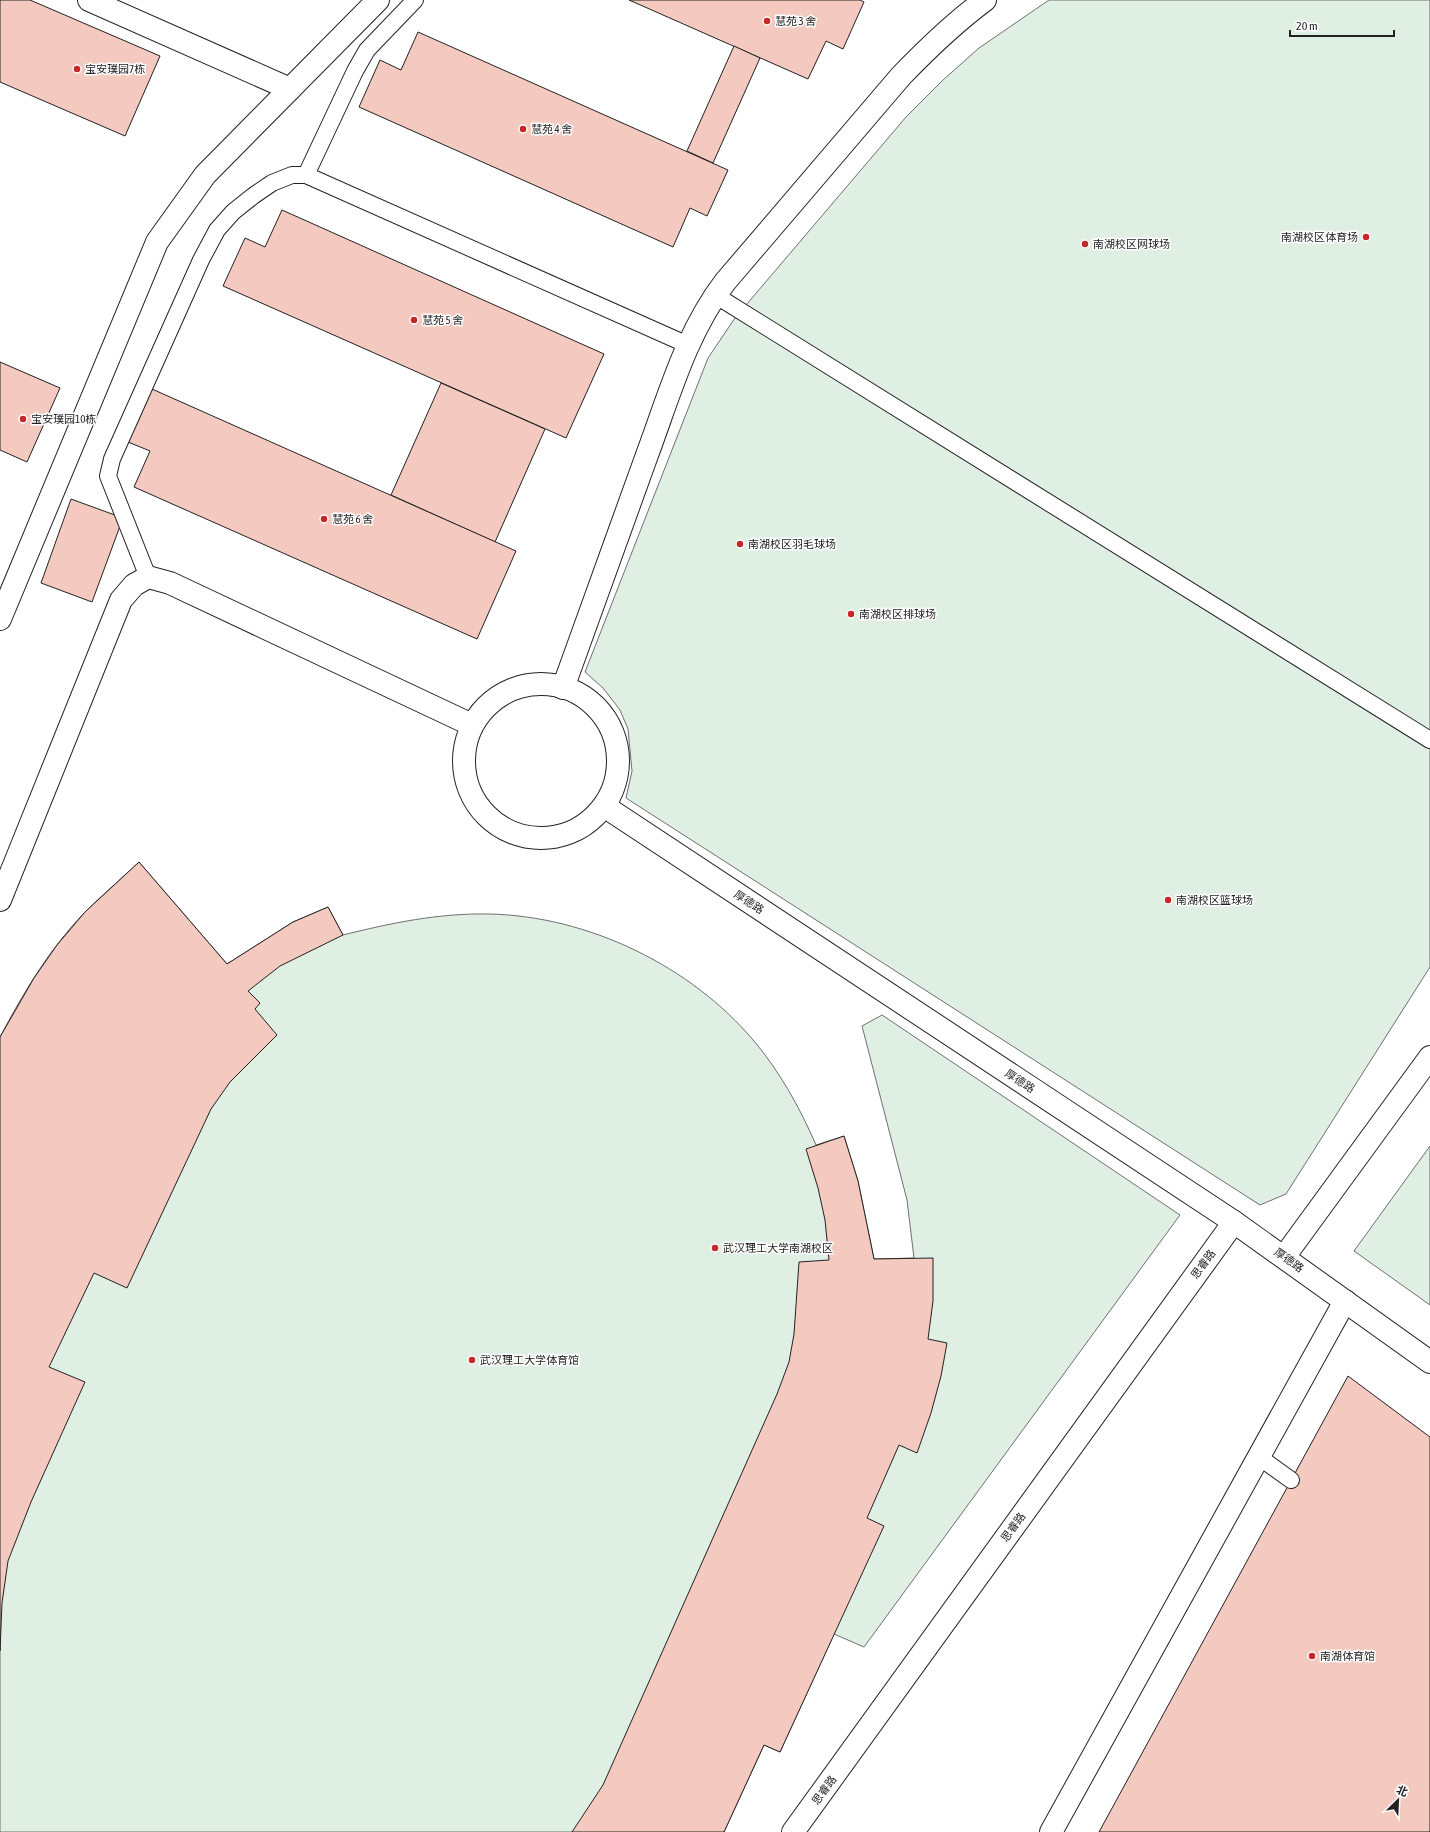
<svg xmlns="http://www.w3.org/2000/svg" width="1430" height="1832" viewBox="0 0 1430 1832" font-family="'Asap Condensed','Noto Sans SC',sans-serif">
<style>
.green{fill:#e0efe3;stroke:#6f6f6f}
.building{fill:#f3c9c0;stroke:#222}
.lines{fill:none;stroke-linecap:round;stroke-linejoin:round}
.lane-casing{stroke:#222;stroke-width:18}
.street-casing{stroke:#222;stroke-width:24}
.lane{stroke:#fff;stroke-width:16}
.street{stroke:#fff;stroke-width:22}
.poi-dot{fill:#c62828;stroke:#fff;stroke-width:1.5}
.labels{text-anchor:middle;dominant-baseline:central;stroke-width:3;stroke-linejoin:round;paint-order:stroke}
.poi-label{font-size:11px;fill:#222;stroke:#fff;text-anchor:start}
.street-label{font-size:11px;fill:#222;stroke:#fff}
</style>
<rect width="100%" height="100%" fill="#fff"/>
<!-- green -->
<g class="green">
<polygon points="1049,0 1430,0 1430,967 1286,1194 1260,1205 626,798 632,771 628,729 620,710 603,688 585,672 708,358 735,318 906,117 943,80 979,48"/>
<path d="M 139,862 L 227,964 L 293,922 L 328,907 L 343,935 C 391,923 439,913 489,914 C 588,916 691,966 754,1041 C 780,1072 800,1108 816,1145 L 844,1136 L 858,1181 L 874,1259 L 914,1258 L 907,1200 L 862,1026 L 882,1015 L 1180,1215 L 864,1647 L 834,1634 L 780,1752 L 764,1745 L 724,1832 L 0,1832 L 0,1037 C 23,993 50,948 85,912 C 102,895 121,879 139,862 Z"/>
<polygon points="1430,1146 1430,1305 1354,1251"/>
</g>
<!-- building -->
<g class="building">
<polygon points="0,0 30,0 160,56 125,136 0,82"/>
<polygon points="629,0 860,0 864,2 843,49 826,41 808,79"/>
<polygon points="418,32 728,170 707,216 690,208 673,247 359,107 380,60 401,70"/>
<polygon points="734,46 760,58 713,163 687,151"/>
<polygon points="282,210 604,354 566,438 223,286 245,238 265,247"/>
<polygon points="0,362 60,388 27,462 0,450"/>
<polygon points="441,383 545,429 495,542 391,495"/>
<polygon points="152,389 516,551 477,639 134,487 150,451 128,442"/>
<polygon points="71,499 123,518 92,602 41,583"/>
<polygon points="139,862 227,964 293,922 328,907 343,935 280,966 248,991 260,1003 255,1009 277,1035 230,1082 211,1109 127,1288 94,1273 49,1367 85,1382 31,1502 8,1561 2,1603 0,1651 0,1037 34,978 57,945 85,912"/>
<polygon points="844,1136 858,1181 874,1259 933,1258 933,1301 928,1339 947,1343 941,1376 931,1413 917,1453 899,1445 867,1518 884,1526 780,1752 764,1745 724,1832 572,1832 603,1785 777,1394 789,1362 794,1334 799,1262 829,1260 825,1220 818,1188 806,1149"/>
<polygon points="1348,1376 1430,1437 1430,1832 1099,1832"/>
</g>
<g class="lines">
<defs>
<g id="lane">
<polyline points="306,175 355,71 367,50 415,0"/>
<polyline points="715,295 1430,740"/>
<polyline points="148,577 108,476 112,459 201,260 217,230 233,212 253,196 272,183 292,175 306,175 688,345"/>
<polyline points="1259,1457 1291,1480"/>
</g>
<g id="street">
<polyline points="89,0 290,89"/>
<polyline points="0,619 157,242 205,175 378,0"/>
<circle cx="541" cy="761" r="77"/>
<path d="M 563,688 C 591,610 619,532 647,455 C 669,396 686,333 725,282 L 901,76 C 927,49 954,23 985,0"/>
<polyline points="604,806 1234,1222 1430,1362"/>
<polyline points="0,900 121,600 134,585 148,577 170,583 472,725"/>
<polyline points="1284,1257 1430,1057"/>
<polyline points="793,1832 1234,1222"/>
<polyline points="1051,1832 1345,1301"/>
</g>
</defs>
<!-- lane casing -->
<use href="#lane" class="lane-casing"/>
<!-- street casing -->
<use href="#street" class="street-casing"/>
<!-- lane -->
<use href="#lane" class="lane"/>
<!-- street -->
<use href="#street" class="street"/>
</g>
<!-- markers -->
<g class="poi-dot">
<circle cx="767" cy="21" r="4"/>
<circle cx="77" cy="69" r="4"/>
<circle cx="523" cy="129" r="4"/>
<circle cx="1366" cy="237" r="4"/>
<circle cx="1085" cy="244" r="4"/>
<circle cx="414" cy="320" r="4"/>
<circle cx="23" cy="419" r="4"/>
<circle cx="324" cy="519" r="4"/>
<circle cx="740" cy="544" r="4"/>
<circle cx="851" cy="614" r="4"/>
<circle cx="1168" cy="900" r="4"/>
<circle cx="715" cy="1248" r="4"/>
<circle cx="472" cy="1360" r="4"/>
<circle cx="1312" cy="1656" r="4"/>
</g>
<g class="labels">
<!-- poi labels -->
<g class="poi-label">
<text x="775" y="21">慧苑 3 舍</text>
<text x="85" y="69">宝安璞园7栋</text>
<text x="531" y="129">慧苑 4 舍</text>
<text x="1358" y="237" text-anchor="end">南湖校区体育场</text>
<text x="1093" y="244">南湖校区网球场</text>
<text x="422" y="320">慧苑 5 舍</text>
<text x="31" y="419">宝安璞园10栋</text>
<text x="332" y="519">慧苑 6 舍</text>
<text x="748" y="544">南湖校区羽毛球场</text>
<text x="859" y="614">南湖校区排球场</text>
<text x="1176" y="900">南湖校区篮球场</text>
<text x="723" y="1248">武汉理工大学南湖校区</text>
<text x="480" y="1360">武汉理工大学体育馆</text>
<text x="1320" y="1656">南湖体育馆</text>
</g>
<!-- street labels -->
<g class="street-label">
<text transform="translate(749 902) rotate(33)">厚德路</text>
<text transform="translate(1020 1081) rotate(33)">厚德路</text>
<text transform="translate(1289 1260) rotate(35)">厚德路</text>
<text transform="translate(1203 1264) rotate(-54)">思睿路</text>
<text transform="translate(1013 1527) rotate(-54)">思睿路</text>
<text transform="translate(824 1790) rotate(-54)">思睿路</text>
</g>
</g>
<!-- north arrow -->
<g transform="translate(1398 1800) rotate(24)" stroke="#ffffff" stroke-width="3" paint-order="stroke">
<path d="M0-3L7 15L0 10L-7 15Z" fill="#222222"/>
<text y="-6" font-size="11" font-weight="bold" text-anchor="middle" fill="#222222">北</text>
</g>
<!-- scale -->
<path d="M1290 30v6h104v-6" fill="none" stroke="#222222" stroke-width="2"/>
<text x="1296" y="30" font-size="12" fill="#222222" stroke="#ffffff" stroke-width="3" paint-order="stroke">20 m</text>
</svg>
